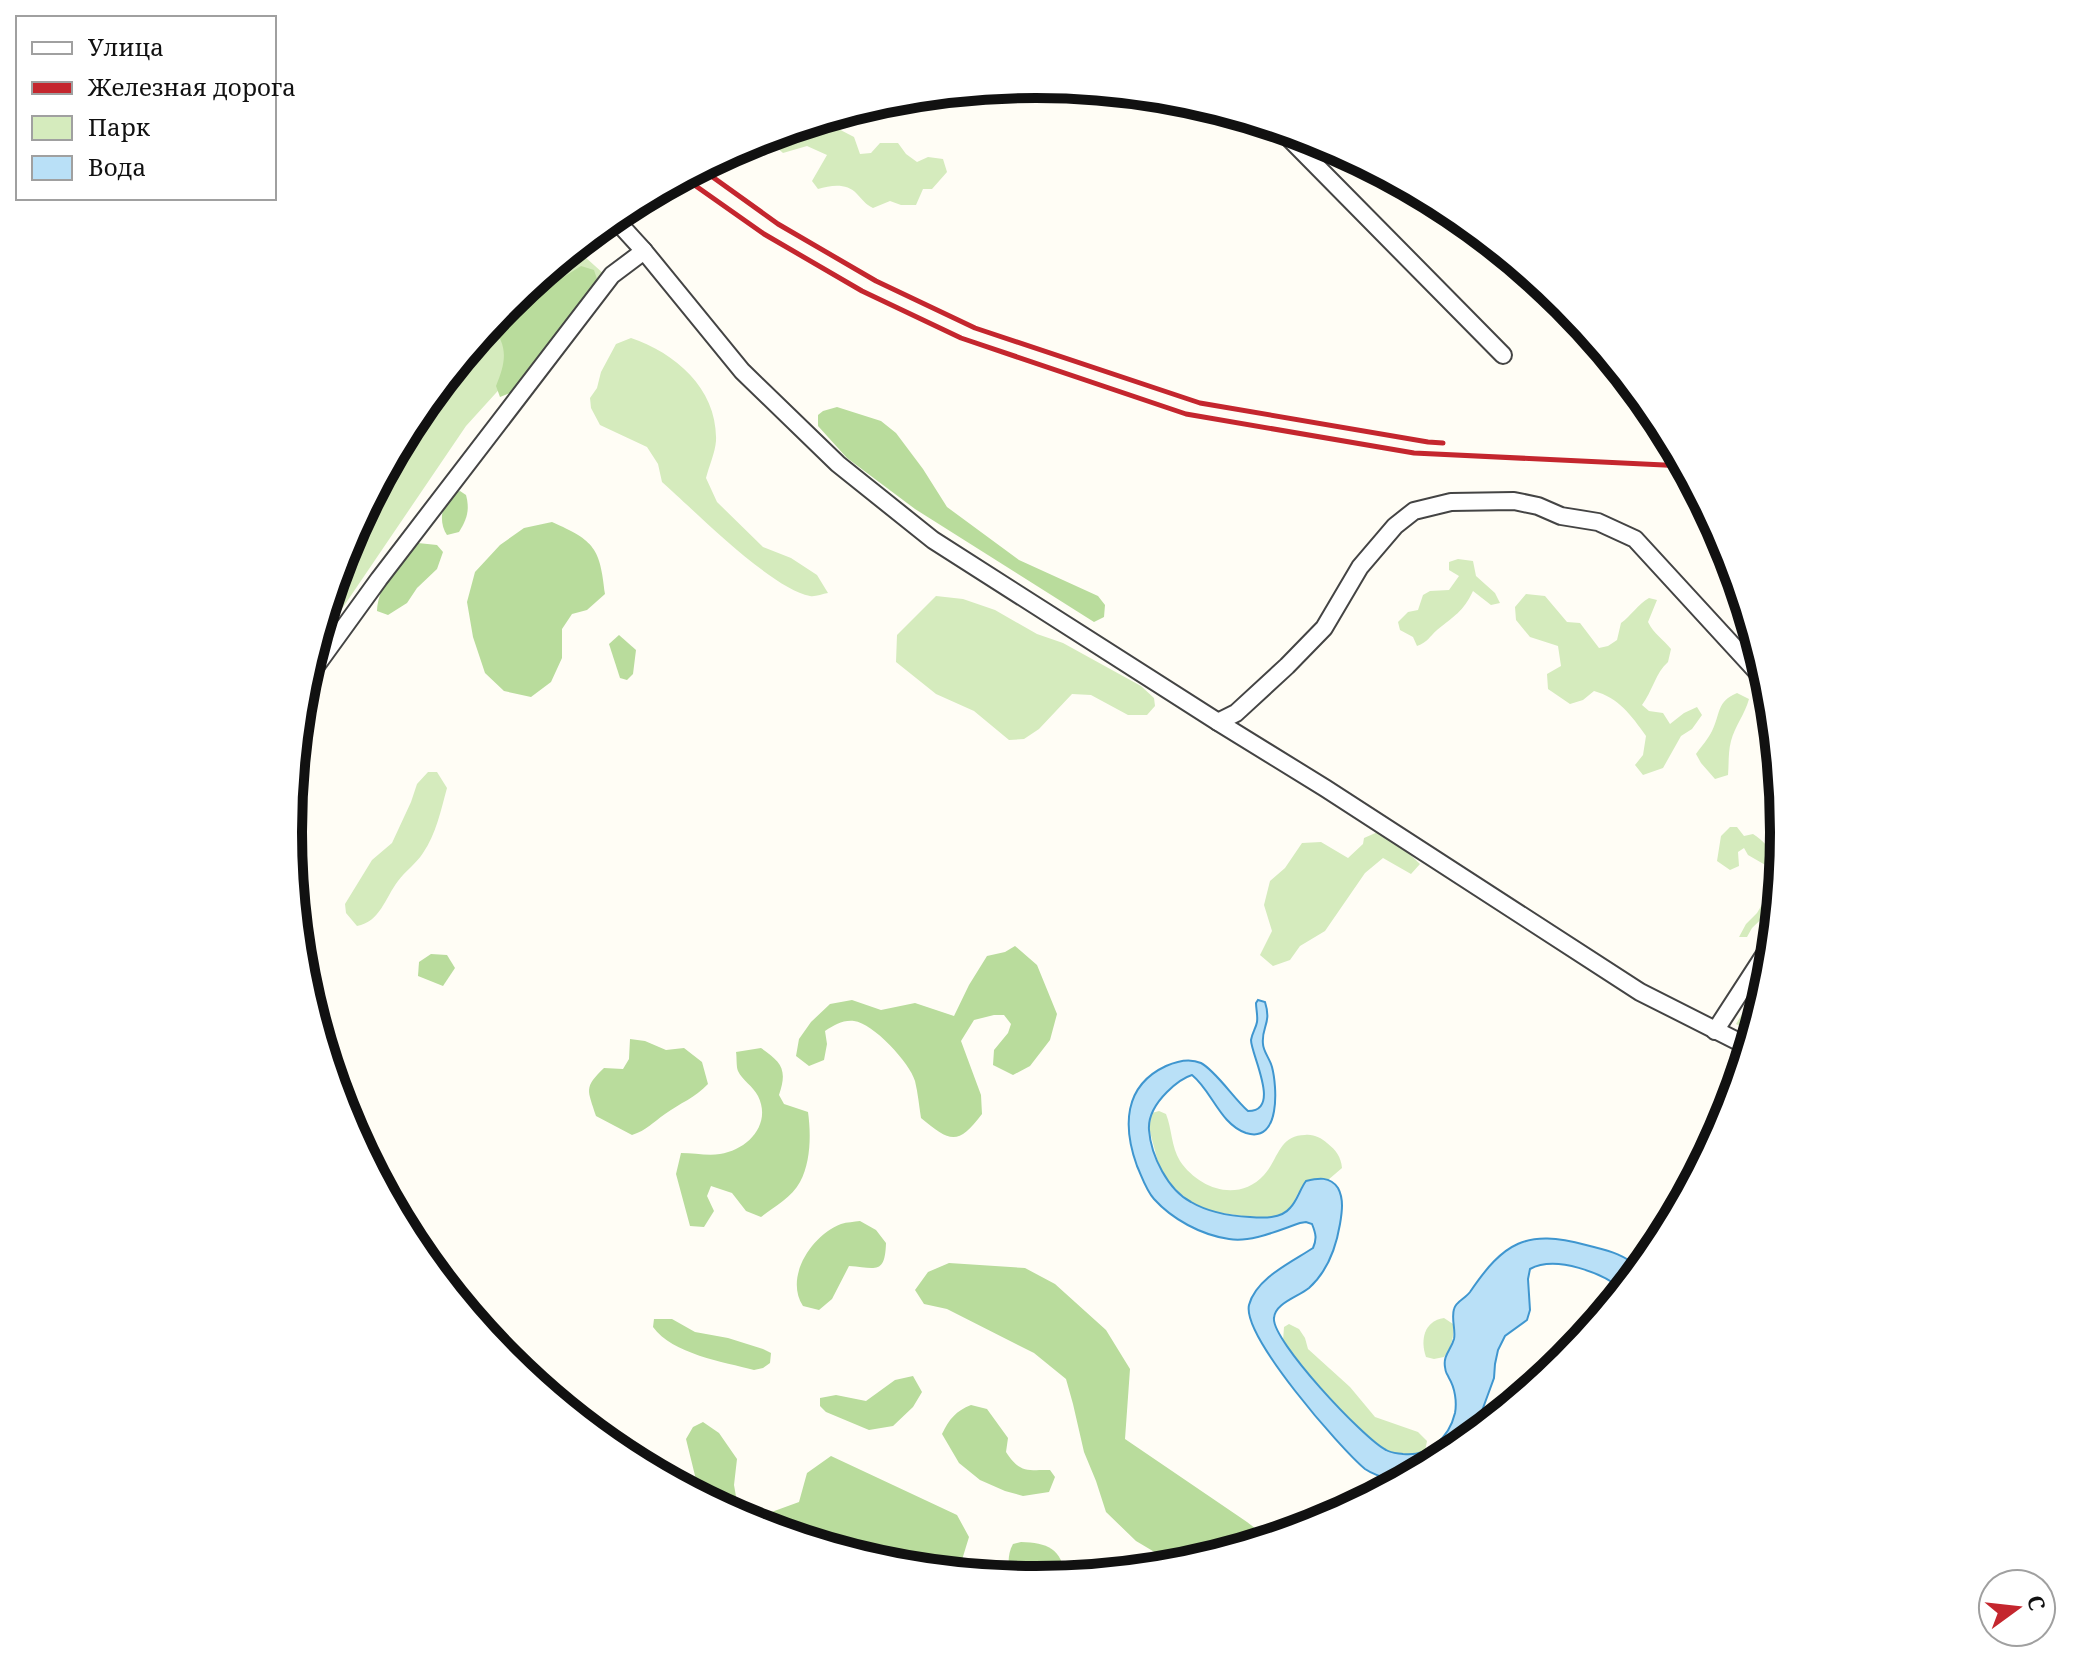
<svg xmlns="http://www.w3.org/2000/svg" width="2073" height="1664" viewBox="0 0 2073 1664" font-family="'Noto Serif',serif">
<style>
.green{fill:#d5ebbd}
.forest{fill:#b9dc9c}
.water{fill:#b9e0f7;stroke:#3f96cf;stroke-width:2}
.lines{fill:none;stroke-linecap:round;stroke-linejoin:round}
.street-casing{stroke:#444;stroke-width:20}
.street{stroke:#fff;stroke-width:16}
.rail{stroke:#c4262e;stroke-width:5}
.rim{fill:none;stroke:#111;stroke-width:10}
</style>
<rect width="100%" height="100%" fill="#fffdf5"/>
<!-- green -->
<g class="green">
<path d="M 825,118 L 827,123 L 854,137 L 860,154 L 871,153 L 880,143 L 898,143 L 906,154 L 917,162 L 928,157 L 943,159 L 947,172 L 932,189 L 923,189 L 916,205 L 901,205 L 890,201 L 873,208 C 865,204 863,200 857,194 C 847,183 832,185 818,189 L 812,181 L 827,155 L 807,146 L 783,153 L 765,137 Z"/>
<polygon points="575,248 604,274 466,426 314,650 346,545 415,416 508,303"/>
<path d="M 631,338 C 676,353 718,390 716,441 C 715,453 709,466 706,478 L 717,502 L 763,547 L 791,558 L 817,575 L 828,593 C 822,594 815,597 810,596 C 770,588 694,510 662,482 L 658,464 L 647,447 L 600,425 L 591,408 L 590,398 L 597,388 L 601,372 L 616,344 Z"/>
<path d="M 1458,559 L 1473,561 L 1476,576 L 1495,593 L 1500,603 L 1491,605 L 1473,591 C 1463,612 1454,616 1437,630 C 1429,637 1428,642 1417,646 L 1413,637 L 1400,630 L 1398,622 L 1408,612 L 1418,610 L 1423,595 L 1430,591 L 1449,590 L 1459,576 L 1449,570 L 1449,562 Z"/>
<path d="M 1526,594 L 1545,596 L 1567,622 L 1580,623 L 1599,648 L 1608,646 L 1617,640 L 1621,623 C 1631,616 1638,604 1649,598 L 1657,600 L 1648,622 C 1654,634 1663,639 1671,649 L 1668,662 C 1656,672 1652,692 1642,705 L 1649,711 L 1663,713 L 1670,724 L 1684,713 L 1697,707 L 1702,715 L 1692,729 L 1681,736 L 1663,768 L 1643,775 L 1635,765 L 1643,755 L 1646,736 C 1631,715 1619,698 1594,691 L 1583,700 L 1570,704 L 1548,689 L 1547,674 L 1561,666 L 1558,646 L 1530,637 L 1516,620 L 1515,607 Z"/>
<polygon points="936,596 963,599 995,610 1037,634 1063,643 1141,686 1154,698 1155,706 1147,715 1128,715 1091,695 1072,694 1039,729 1024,739 1009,740 974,711 936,694 896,662 897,635"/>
<path d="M 1737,693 L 1749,699 C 1745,714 1735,726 1731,741 C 1728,752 1729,764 1728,775 L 1715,779 L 1701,763 L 1696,754 C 1701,747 1708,739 1712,731 C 1721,713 1716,702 1737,693 Z"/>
<path d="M 428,772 L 437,772 L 447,788 C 441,810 436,834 423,853 C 416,864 405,871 398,881 C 385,898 380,922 357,926 L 346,913 L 345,904 L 372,860 L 392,843 L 411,802 L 417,784 Z"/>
<path d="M 1730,827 L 1737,827 L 1744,836 L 1753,834 C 1764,841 1771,851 1782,858 L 1778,903 L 1752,928 L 1747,937 L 1739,937 L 1746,924 L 1757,913 L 1776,881 L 1774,870 L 1748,855 L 1744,848 L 1738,852 L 1739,866 L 1730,870 L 1717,861 L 1721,836 Z"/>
<polygon points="1380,831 1396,841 1420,864 1411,874 1383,858 1365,873 1325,931 1300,946 1290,960 1273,966 1260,955 1272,931 1264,905 1270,881 1285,868 1302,843 1321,842 1348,858 1363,844 1364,838"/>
<polygon points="1771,967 1770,978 1754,1033 1736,1024"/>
<path d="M 1159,1111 L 1166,1114 C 1172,1129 1171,1146 1180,1161 C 1199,1189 1238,1203 1264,1175 C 1278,1160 1279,1135 1305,1135 C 1314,1134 1321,1138 1327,1143 C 1336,1150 1341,1157 1342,1168 L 1328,1180 L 1319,1178 L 1298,1193 L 1291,1207 L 1281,1214 L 1269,1218 L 1250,1217 L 1214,1212 L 1190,1202 L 1166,1180 L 1158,1162 L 1149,1128 L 1152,1113 Z"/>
<path d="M 1444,1318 L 1453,1324 C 1454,1338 1452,1345 1444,1357 L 1434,1359 L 1426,1357 C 1420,1340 1424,1321 1444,1318 Z"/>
<path d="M 1289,1324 L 1299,1329 L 1305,1338 L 1308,1349 L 1350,1387 L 1375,1417 L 1418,1432 L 1427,1441 L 1425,1451 C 1414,1455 1399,1457 1388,1452 C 1358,1440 1304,1368 1283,1341 L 1284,1327 Z"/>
</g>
<!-- forest -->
<g class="forest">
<path d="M 581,266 L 594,270 L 597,279 L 570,321 L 539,356 L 515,391 L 500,397 L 496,386 C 506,362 509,345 490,325 L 508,303 L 525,289 L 551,285 Z"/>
<polygon points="837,407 881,421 896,433 923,469 947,507 1019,560 1098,596 1105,605 1104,617 1094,622 915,509 847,458 818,426 818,415 823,411"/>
<path d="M 460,491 L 466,495 C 470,510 467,519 459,532 L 447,535 C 437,521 442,496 460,491 Z"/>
<path d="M 552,522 C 595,541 600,548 605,594 L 587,610 L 572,614 L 562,629 L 562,658 L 551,682 L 531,697 L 504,691 L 485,673 L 473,637 L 467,602 L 475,572 L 500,545 L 524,528 Z"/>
<path d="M 418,543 L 437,545 L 443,552 L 437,569 L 417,588 L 407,603 L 388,615 L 377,611 C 378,586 398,558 418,543 Z"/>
<polygon points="619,635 636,650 633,674 627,680 620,678 609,644"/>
<path d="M 1015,946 L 1037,965 L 1057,1014 L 1050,1040 L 1030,1066 L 1013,1075 L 993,1065 L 994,1050 L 1008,1033 L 1011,1024 L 1004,1015 L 994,1015 L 974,1020 L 961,1041 L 981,1095 L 982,1114 C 958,1146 950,1142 921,1118 C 919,1106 918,1093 915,1081 C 910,1063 873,1023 854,1021 C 842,1020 835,1025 825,1031 L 827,1044 L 824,1060 L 809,1066 L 796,1056 L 799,1039 L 811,1022 L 830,1004 L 852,1000 L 881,1010 L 915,1003 L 954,1016 L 969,985 L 987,956 L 1005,952 Z"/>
<polygon points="431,954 447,955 455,968 443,986 418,976 419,962"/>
<path d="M 630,1039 L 645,1041 L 666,1050 L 684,1048 L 702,1062 L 708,1084 C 695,1098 680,1103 665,1114 C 652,1123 647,1130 632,1135 L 596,1116 C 588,1090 583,1088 604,1068 L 623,1069 L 629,1059 Z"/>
<path d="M 761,1048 C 781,1062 788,1069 779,1095 L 784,1104 L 808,1112 C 811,1133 811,1162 800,1182 C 792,1197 774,1207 761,1217 L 746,1211 L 732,1193 L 711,1186 L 707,1196 L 714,1211 L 704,1227 L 690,1226 L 676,1174 L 681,1153 C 694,1153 708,1156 720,1154 C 748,1150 772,1124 758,1096 C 753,1086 742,1080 738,1071 C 736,1066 737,1057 736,1052 Z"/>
<path d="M 860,1221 L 876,1230 L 886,1243 C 885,1275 876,1268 849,1266 L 832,1299 L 819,1310 L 803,1306 C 784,1277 812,1235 841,1224 C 847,1222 854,1222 860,1221 Z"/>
<polygon points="949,1263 1025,1268 1055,1284 1106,1330 1130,1369 1125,1439 1247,1522 1269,1539 1178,1566 1136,1541 1106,1512 1096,1481 1084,1452 1073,1404 1066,1379 1034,1353 947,1309 924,1304 915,1290 928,1272"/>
<path d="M 654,1319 L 672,1319 L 695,1332 L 728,1338 L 763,1349 L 771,1353 L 770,1363 L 763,1368 L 754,1370 C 724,1362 672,1354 653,1327 Z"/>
<polygon points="913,1376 922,1392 913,1407 893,1426 869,1430 826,1412 820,1406 820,1398 836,1395 866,1401 895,1380"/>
<path d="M 971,1405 L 987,1409 L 1008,1438 L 1006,1452 C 1020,1473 1026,1470 1050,1470 L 1055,1477 L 1049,1492 L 1023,1496 L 1005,1491 L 980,1480 L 959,1463 L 942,1434 C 949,1419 956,1411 971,1405 Z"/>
<polygon points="703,1422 719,1433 737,1459 734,1485 738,1508 752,1519 799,1502 807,1473 831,1456 957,1515 969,1537 961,1563 966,1573 890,1566 750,1523 700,1496 686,1439 693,1427"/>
<path d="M 1021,1542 C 1047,1543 1062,1548 1065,1577 L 1036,1580 L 1011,1578 C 1008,1566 1007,1555 1013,1544 Z"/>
</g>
<!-- water -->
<path class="water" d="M 1258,1000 L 1265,1002 C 1272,1024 1261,1027 1263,1044 C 1263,1051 1270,1059 1272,1067 C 1277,1086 1281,1144 1246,1133 C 1220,1124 1212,1091 1192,1075 C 1182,1078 1174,1085 1167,1092 C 1157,1102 1148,1116 1149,1130 C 1151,1156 1168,1190 1191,1202 C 1208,1212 1230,1216 1250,1217 C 1263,1218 1281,1219 1290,1208 C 1297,1201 1300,1189 1306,1181 C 1318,1178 1330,1176 1338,1188 C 1344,1199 1342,1212 1340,1224 C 1336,1248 1328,1271 1309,1288 C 1298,1297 1275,1303 1274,1318 C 1271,1340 1364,1439 1386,1450 C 1391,1453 1397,1453 1403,1454 C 1428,1457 1449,1438 1455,1413 C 1457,1402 1455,1388 1449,1378 C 1446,1371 1446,1375 1445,1367 C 1443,1355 1451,1350 1454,1339 C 1456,1330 1451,1319 1454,1309 C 1456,1301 1465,1299 1470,1292 C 1504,1242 1526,1229 1586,1245 C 1609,1251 1622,1253 1641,1269 L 1623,1290 C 1603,1273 1556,1255 1530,1269 L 1528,1279 L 1530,1310 L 1527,1320 L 1505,1336 L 1498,1350 L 1495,1364 L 1494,1378 L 1472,1438 L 1452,1454 L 1399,1482 C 1388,1479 1375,1476 1365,1469 C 1340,1448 1242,1336 1249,1305 C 1256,1278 1292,1262 1313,1248 C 1317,1239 1316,1234 1312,1224 L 1306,1222 L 1300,1223 C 1279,1230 1251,1243 1229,1239 C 1201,1235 1172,1219 1154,1199 C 1146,1190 1142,1177 1137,1166 C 1123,1127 1123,1086 1166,1066 C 1177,1061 1190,1058 1201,1063 C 1216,1071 1234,1099 1248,1111 C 1282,1111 1251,1055 1251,1040 C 1252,1033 1256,1028 1257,1022 C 1258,1016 1256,1009 1256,1003 Z"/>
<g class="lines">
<defs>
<g id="street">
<polyline points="1279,128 1503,355"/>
<polyline points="613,217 644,251 742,371 838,464 933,540 1218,722 1325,788 1640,992 1749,1047"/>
<polyline points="303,684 379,579 612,275 644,251"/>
<polyline points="1218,722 1236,713 1287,666 1324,628 1360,567 1395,526 1414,511 1451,502 1514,501 1538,506 1561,516 1598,522 1635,539 1770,686"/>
<polyline points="1715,1031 1774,940"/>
</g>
</defs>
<!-- street casing -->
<use href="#street" class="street-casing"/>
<!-- street -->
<use href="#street" class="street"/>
<!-- rail -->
<g class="rail">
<polyline points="700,168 778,224 876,281 975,328 1200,403 1428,442 1443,443"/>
<polyline points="683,177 764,234 862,291 961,338 1186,414 1414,453 1685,466"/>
</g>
</g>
<!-- crop -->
<path d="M0 0H2073V1664H0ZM302 832a734 734 0 1 1 1468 0a734 734 0 1 1-1468 0Z" fill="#fff" fill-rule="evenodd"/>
<path class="rim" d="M302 832a734 734 0 1 1 1468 0a734 734 0 1 1-1468 0Z"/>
<!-- legend -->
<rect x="16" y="16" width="260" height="184" fill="#ffffff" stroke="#a0a0a0" stroke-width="2"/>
<rect x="32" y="42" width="40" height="12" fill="#ffffff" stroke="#a0a0a0" stroke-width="2"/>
<text x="88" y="56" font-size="24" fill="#111111">Улица</text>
<rect x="32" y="82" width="40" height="12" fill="#c4262e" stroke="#a0a0a0" stroke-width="2"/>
<text x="88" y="96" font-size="24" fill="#111111">Железная дорога</text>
<rect x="32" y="116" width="40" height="24" fill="#d5ebbd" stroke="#a0a0a0" stroke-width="2"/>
<text x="88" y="136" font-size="24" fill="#111111">Парк</text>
<rect x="32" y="156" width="40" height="24" fill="#b9e0f7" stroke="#a0a0a0" stroke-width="2"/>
<text x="88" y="176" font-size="24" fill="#111111">Вода</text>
<!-- north arrow -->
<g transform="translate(2017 1608) rotate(75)"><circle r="38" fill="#ffffff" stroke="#a0a0a0" stroke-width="2"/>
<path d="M0-6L14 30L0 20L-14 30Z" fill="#c4262e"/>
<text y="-12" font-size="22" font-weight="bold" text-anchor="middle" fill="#111111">С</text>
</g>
</svg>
